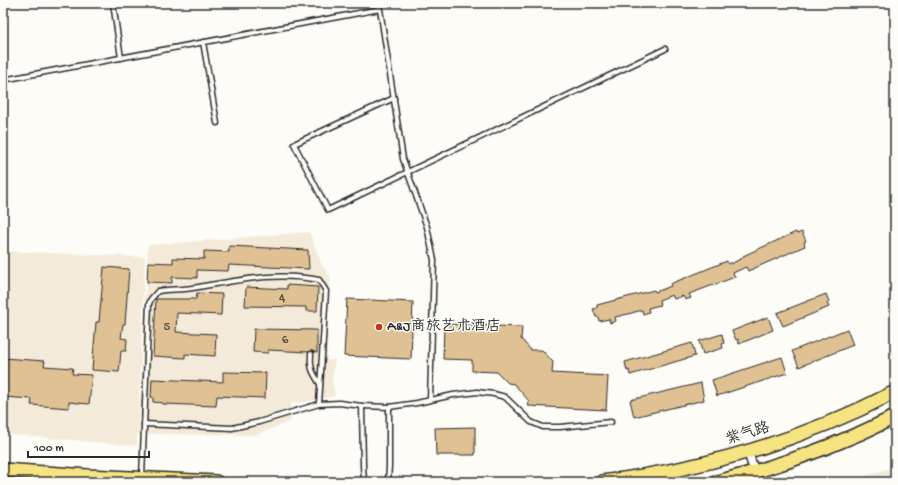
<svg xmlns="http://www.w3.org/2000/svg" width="898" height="485" viewBox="0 0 898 485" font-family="'Gochi Hand','LXGW WenKai TC',sans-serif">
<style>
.built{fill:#f4ead9}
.building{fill:#e0c193;stroke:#2b2b2b}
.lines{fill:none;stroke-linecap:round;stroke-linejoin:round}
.lane-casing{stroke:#2b2b2b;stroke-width:7}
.street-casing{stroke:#2b2b2b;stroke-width:11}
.primary-casing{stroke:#2b2b2b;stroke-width:16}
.lane{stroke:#fdfcf7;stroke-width:4}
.street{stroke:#fdfcf7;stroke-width:8}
.primary{stroke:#f6e381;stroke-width:13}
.poi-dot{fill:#c8321e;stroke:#fdfcf7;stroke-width:1.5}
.labels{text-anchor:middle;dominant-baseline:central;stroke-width:3;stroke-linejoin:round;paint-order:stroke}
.number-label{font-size:13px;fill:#585045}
.poi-label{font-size:15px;fill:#2b2b2b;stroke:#fdfcf7;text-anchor:start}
.street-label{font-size:15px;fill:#2b2b2b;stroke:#fdfcf7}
</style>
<rect width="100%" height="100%" fill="#fdfcf7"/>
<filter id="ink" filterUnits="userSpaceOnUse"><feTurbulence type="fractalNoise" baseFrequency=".025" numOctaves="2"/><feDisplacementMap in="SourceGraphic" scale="8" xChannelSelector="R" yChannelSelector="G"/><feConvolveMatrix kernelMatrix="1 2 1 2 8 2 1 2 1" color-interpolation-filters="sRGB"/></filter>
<g filter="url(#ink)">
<!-- built -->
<g class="built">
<polygon points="309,232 322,265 331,278 328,288 327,360 335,360 332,379 335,396 304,402 291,403 291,421 256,435 154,434 138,435 148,245"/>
<polygon points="3,251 145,257 137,446 3,434"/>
<polygon points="895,466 895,482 848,482"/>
</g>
<!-- building -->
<g class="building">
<polygon points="796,232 797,234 802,232 806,241 804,242 805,246 748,271 746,267 733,273 735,277 689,294 691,298 685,300 683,296 674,299 672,295 659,300 660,305 648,308 649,312 643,314 642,310 628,314 615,317 616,321 610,323 609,319 599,321 598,317 596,317 593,309 597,308 597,305 654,290 655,292 661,290 671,286 670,284 727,261 728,264 731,262 731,264 744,257 743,256"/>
<polygon points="229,246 308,250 309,269 229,265 228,271 197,270 197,278 172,277 172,283 147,282 148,262 173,263 173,258 204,259 204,251 229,252"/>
<polygon points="104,267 129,269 125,324 123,324 121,338 127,339 126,351 121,351 119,372 92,370 96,322 99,322"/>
<polygon points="287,285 318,287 317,311 306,311 306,307 245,306 246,287 287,289"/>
<polygon points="197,293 222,294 221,315 177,313 176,332 216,334 215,356 185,354 185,358 153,356 156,299 196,299"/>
<polygon points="826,294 829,302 827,303 829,307 783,326 777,313"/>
<polygon points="347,299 413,302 411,359 344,356"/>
<polygon points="768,317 773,330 739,344 738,339 736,340 732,331"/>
<polygon points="444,324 522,327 521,339 531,350 542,350 553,362 552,373 608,376 606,410 528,406 529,401 514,384 508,383 497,372 472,371 472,360 443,359"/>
<polygon points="254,329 317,330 317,353 312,351 308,352 268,350 268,353 253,352"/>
<polygon points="847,329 853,345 799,367 792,351"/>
<polygon points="722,334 724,343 722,344 723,348 703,354 699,341"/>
<polygon points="692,343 695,356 630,375 629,370 627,371 625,362"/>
<polygon points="782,357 787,373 717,396 712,380"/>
<polygon points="3,358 45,361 44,366 73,368 72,374 92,375 89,404 69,402 69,408 31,405 32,399 3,397"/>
<polygon points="223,372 266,373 265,398 217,396 216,406 163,404 163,403 153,402 153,397 151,397 152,379 223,382"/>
<polygon points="701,383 704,400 634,417 630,400"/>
<polygon points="475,427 475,455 436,455 435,428"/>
</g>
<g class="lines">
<defs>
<g id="lane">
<polyline points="113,3 121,58"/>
<polyline points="203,42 217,123"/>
<polyline points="3,80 380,9 403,159 427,227 434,260 430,400"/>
<polyline points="394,98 294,144 328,210 665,49"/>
<path d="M 311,354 C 310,368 312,372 320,384"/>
<polyline points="362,406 363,465 364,482"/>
<polyline points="144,424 232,428 259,422 319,404 339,403 362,406 389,407 417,403 453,395 477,392 494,394 505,397 531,422 543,427 560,427 611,422"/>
<path d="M 142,477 L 149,304 L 151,299 L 158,291 C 169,289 181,290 192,288 C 235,281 275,271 319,280 L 326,291 L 319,404"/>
<polyline points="388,482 389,466 389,407"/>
</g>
<polyline id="street" points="748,452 758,482"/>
<g id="primary">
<polyline points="3,470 88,476 216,482"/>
<path d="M 602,482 C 705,469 803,440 895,392"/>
<path d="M 717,482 C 778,467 838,445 895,417"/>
</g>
</defs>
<!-- lane casing -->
<use href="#lane" class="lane-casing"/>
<!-- street casing -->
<use href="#street" class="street-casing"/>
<!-- primary casing -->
<use href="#primary" class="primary-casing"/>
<!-- lane -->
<use href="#lane" class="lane"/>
<!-- street -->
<use href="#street" class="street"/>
<!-- primary -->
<use href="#primary" class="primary"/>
</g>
</g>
<!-- markers -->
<circle class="poi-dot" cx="379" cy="327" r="4"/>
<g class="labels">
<!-- number labels -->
<g class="number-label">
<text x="282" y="298">4</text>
<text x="167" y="327">5</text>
<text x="285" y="340">6</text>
</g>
<!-- poi labels -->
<g class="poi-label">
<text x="387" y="327">A&amp;J商旅艺术酒店</text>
</g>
<!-- street labels -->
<g class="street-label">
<text transform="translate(748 434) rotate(-17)">紫气路</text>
</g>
</g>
<!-- margin -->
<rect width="898" height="485" fill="none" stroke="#fdfcf7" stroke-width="16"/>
<rect x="8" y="8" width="882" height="469" fill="none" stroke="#2b2b2b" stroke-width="1.5" filter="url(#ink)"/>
<!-- scale -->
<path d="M28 451v6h121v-6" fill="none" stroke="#2b2b2b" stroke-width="2"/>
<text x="34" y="451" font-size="12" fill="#2b2b2b" stroke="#fdfcf7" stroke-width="3" paint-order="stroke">100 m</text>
</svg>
